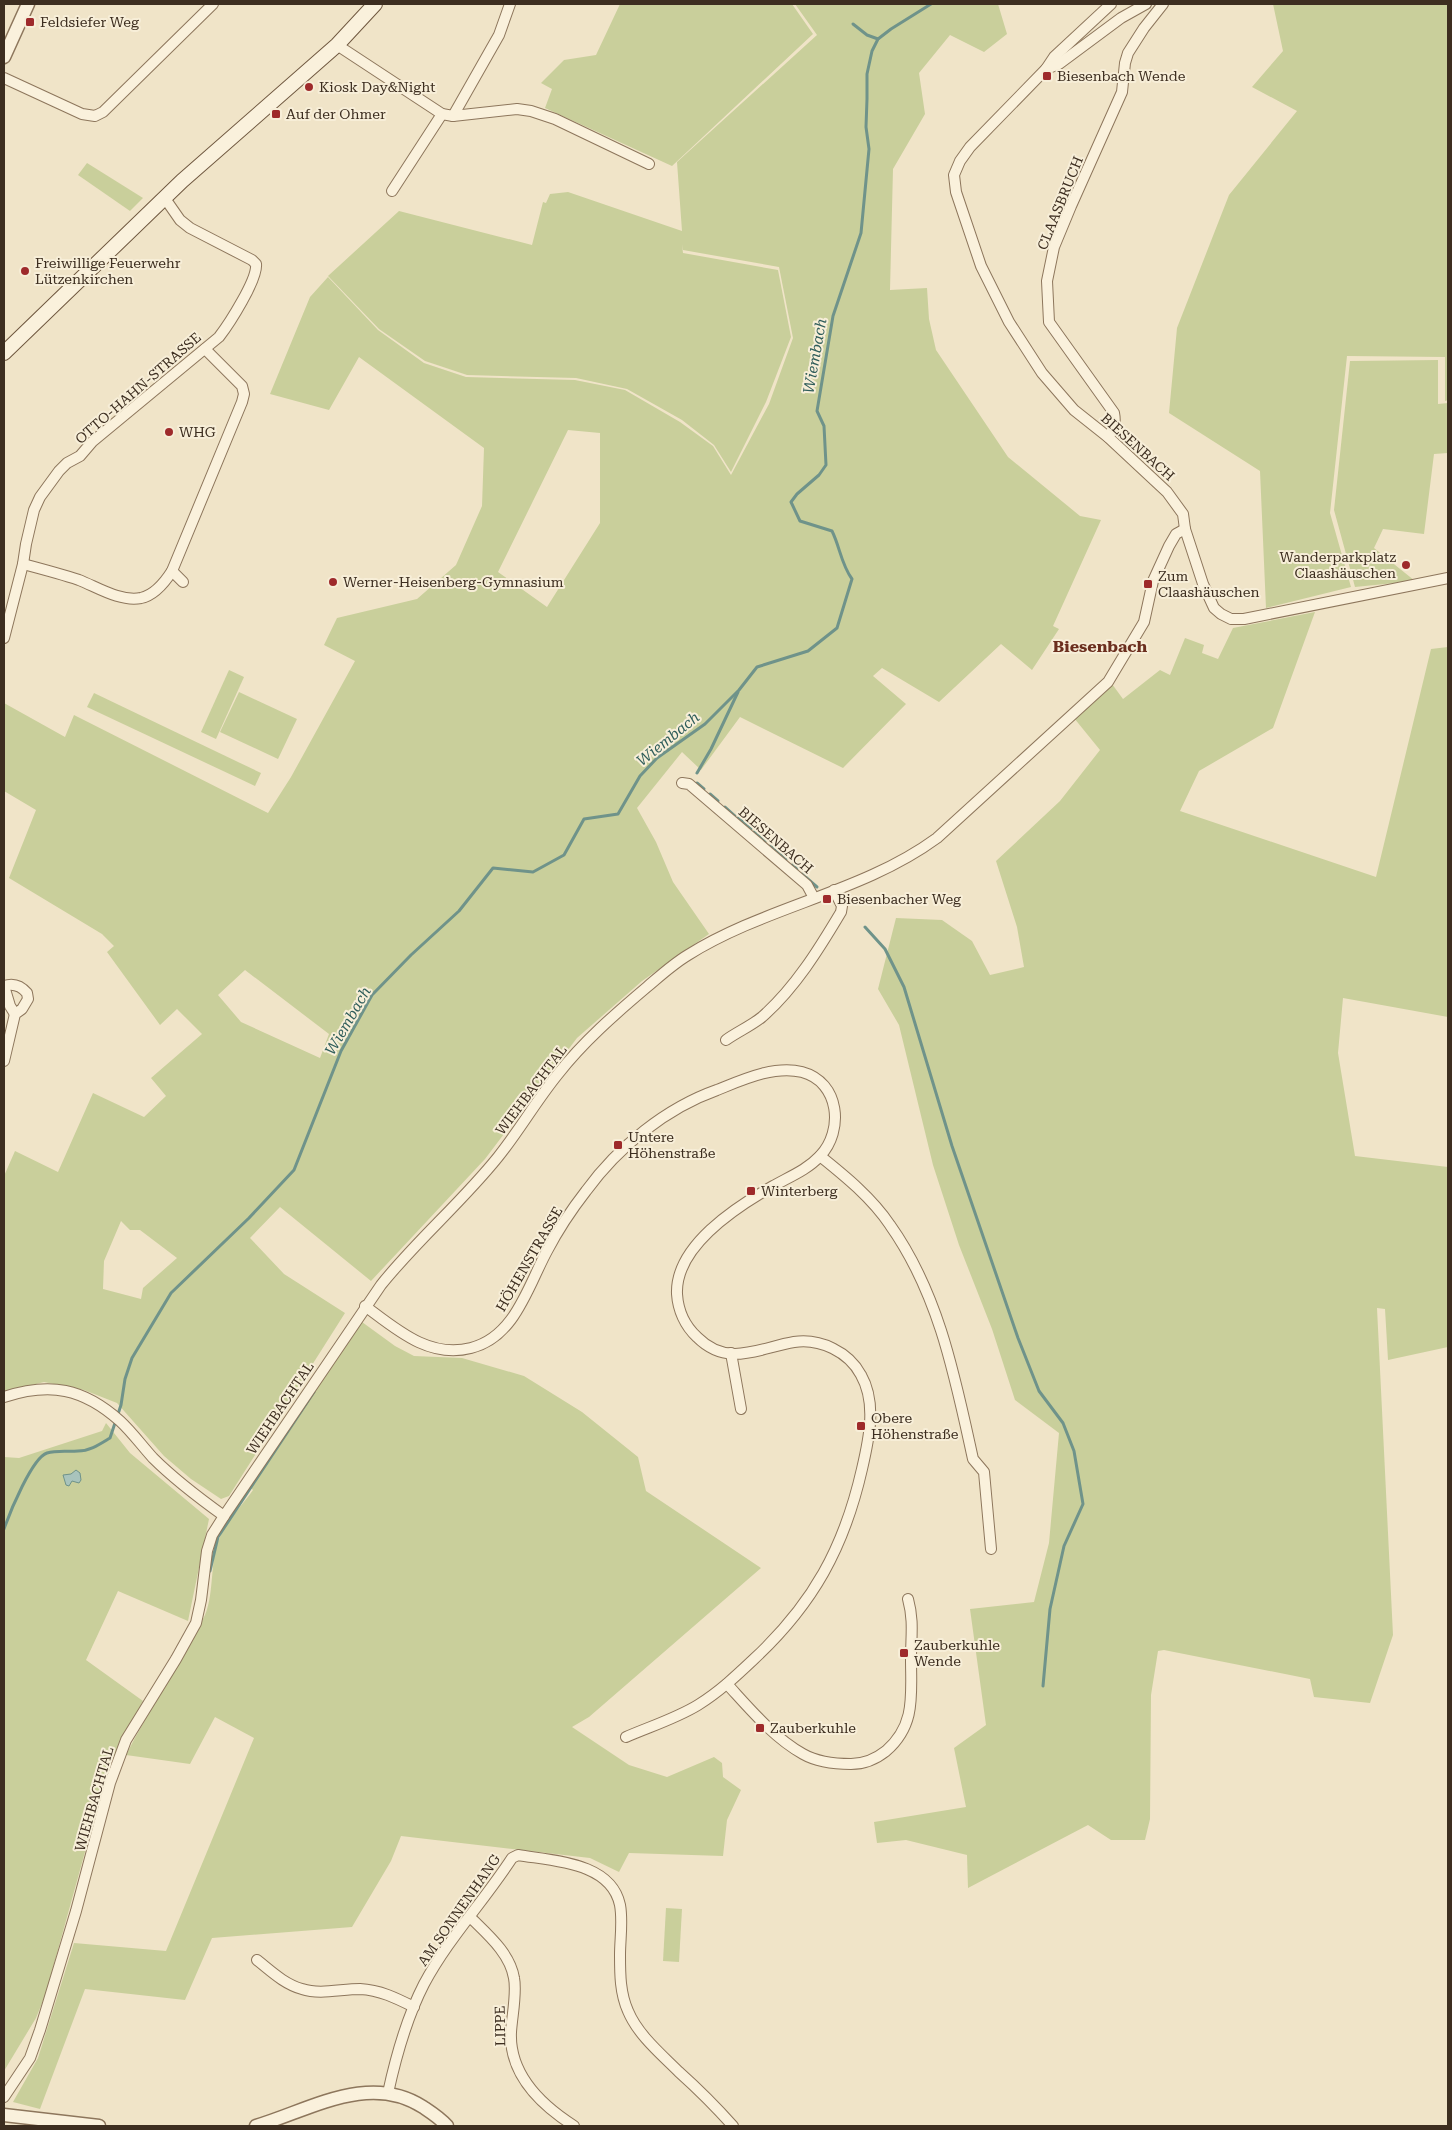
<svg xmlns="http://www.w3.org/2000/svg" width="1452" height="2130" viewBox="0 0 1452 2130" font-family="'Roboto Serif',serif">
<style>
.green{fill:#c9cf9b;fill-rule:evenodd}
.water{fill:#a9c4bc;stroke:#6f938a}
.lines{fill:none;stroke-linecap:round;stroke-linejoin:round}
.stream{stroke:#6f938a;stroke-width:3}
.minor-casing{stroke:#8d765c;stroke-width:12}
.tertiary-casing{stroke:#8d765c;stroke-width:15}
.secondary-casing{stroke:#6f573f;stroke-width:16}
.minor{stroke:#faf1dc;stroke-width:10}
.tertiary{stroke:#faf1dc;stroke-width:12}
.secondary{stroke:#faf1dc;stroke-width:14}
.poi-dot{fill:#9e2a2b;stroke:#f7eed8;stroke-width:2}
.labels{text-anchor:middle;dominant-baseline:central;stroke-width:4;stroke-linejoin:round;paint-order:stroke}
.poi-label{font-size:14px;fill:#3d2e20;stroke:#f7eed8;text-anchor:start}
.street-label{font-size:14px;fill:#3d2e20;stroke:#f7eed8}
.water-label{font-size:15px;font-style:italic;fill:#2f5d5a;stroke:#f7eed8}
.quarter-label{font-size:16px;font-weight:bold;fill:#6b2e1e;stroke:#f7eed8}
</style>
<rect width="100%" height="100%" fill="#f0e4c8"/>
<!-- green -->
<g class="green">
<polygon points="620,4 792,4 813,34 672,166 545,108 552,89 541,83 564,60 596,55"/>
<path d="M 795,4 L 998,4 L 1007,34 L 984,52 L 950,35 L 919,73 L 925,114 L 893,169 L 890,290 L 927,288 L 929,319 L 936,350 L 1008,457 L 1080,516 L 1101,520 L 1053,626 L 1059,629 L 1032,670 L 1001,644 L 939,702 L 882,668 L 873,676 L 906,704 L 843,768 L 740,717 L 701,770 L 682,752 L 637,808 L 656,842 L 673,882 L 709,934 L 642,981 L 577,1038 L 485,1159 L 371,1281 L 280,1207 L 250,1238 L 284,1274 L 345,1313 L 229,1496 L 221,1499 L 191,1479 L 164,1456 L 117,1403 L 84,1390 L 44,1382 L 4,1392 L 4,1176 L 15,1151 L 58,1172 L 93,1093 L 144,1117 L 166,1096 L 151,1078 L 202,1034 L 177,1009 L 160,1025 L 107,952 L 114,946 L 102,934 L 9,878 L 36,810 L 4,791 L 4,703 L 65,737 L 74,715 L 268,813 L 291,777 L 355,661 L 324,645 L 337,618 L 417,599 L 456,565 L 482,506 L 484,448 L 359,357 L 329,410 L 270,394 L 310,297 L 328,277 L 378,330 L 424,363 L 466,377 L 575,380 L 625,390 L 680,422 L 713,446 L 731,475 L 769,404 L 793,338 L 779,267 L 683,250 L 682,244 L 683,253 L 778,270 L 791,337 L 766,402 L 731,472 L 714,445 L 682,420 L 627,389 L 576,378 L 467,375 L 425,361 L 379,329 L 328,276 L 399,211 L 532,245 L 543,202 L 546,203 L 550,194 L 568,192 L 682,231 L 677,162 L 817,35 ZM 568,430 L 600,433 L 600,523 L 547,607 L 498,572 ZM 245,970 L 329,1034 L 320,1058 L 241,1022 L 218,995 ZM 121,1221 L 130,1230 L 140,1230 L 177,1258 L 143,1288 L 141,1299 L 103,1289 L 104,1261 Z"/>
<polygon points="1273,4 1448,4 1448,400 1445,401 1445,357 1347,356 1330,513 1351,587 1266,608 1260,471 1169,413 1177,328 1229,195 1297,111 1252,87 1283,51"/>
<polygon points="87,163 143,198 130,211 78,175"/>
<polygon points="1438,360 1438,404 1448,403 1448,453 1434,454 1424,534 1383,529 1374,548 1415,581 1355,587 1334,510 1350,361"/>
<polygon points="1315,612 1273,728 1199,771 1180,811 1376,877 1431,649 1448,647 1448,1017 1343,998 1338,1053 1355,1156 1448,1167 1448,1347 1388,1360 1385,1309 1377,1308 1393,1635 1370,1703 1314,1697 1310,1679 1164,1650 1158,1651 1151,1695 1150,1819 1145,1840 1111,1840 1088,1825 968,1888 967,1855 906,1840 877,1843 874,1822 966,1807 954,1748 986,1725 970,1609 1034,1602 1049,1543 1059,1433 1015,1400 992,1329 959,1245 933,1165 899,1025 878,989 896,918 942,920 972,941 990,975 1024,967 1017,927 996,861 1060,801 1100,750 1074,718 1112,684 1123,699 1160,670 1170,675 1185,638 1204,645 1202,653 1218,659 1233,628"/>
<polygon points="229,670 244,677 216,739 201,732"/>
<polygon points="239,692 297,719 278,759 220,732"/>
<polygon points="94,693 261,773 255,786 87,707"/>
<path d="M 362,1322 L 395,1346 L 414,1356 L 462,1358 L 524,1376 L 582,1412 L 638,1457 L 646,1491 L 761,1568 L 589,1717 L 572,1727 L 629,1765 L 667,1777 L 714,1757 L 722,1763 L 723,1777 L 741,1790 L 727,1820 L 723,1856 L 629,1853 L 619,1872 L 590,1858 L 401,1836 L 391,1861 L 352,1927 L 212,1938 L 185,2000 L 85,1989 L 40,2109 L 13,2102 L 38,2058 L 74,1943 L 166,1951 L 254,1738 L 215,1717 L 190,1764 L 126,1755 C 150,1707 182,1664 205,1615 C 213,1597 211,1568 216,1548 C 221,1527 241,1507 253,1490 L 250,1487 L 358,1323 Z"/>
<polygon points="106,1423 130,1453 209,1519 188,1621 118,1591 86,1660 143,1701 109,1765 46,1993 36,2018 4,2071 4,1457 19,1458 102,1431"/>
<polygon points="666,1908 682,1909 679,1962 663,1961"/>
</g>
<!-- water -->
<polygon class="water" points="76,1470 80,1473 81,1480 79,1483 72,1481 69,1486 66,1485 63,1475 71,1474"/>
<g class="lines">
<!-- stream -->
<g class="stream">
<polyline points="853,24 867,35 878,39"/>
<polyline points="697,773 711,749 738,692"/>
<polyline points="697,783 704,789"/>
<polyline points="710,794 718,801"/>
<polyline points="725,807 735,816"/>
<polyline points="738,818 751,829"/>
<polyline points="754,832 765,842"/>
<polyline points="770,846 786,860"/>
<polyline points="792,865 797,869"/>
<polyline points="802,874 817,887"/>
<polyline points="865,927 885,949 904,987 952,1146 1018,1338 1039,1391 1063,1423 1074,1451 1083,1504 1064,1546 1050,1609 1043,1686"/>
<path d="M 4,1529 C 10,1512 32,1458 47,1453 C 57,1450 68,1452 78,1451 C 90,1451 100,1444 110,1438 L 121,1405 L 125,1379 L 132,1358 L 171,1293 L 249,1218 L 294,1170 L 341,1051 L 372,995 L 411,955 L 459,911 L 493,868 L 533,872 L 564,855 L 584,819 L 618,814 L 640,776 L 657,758 L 705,724 L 739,690 L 757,667 L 808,651 L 837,628 L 852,579 C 841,564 840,547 832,531 L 800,521 L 791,502 L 797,494 L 819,475 L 826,465 L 824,426 L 817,411 L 833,316 L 861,233 L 869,149 L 866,127 L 867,99 L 867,74 L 872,51 L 878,39 L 891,29 L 931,4"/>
<polyline points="210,1571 218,1537 314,1392"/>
</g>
<defs>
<g id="minor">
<polyline points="1111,4 1054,57 1046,69 970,147 960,161 954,175 956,192 981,266 1009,322 1042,373 1074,410 1108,437 1167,492 1183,514 1185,529 1203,584 1214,608 1221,614 1231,619 1244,619 1448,578"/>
<polyline points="337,45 442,114 453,116 517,109 531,111 555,119 649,164"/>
<polyline points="1046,69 1059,64 1121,18 1146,4"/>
<polyline points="4,78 82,114 95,116 103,112 213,4"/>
<polyline points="453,116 499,35 510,4"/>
<polyline points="392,191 442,114"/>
<path d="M 1108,437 C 1114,429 1116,423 1114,413 L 1049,322 L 1047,281 L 1054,247 L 1071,206 L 1122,92 L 1125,63 L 1128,53 L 1144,28 L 1163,4"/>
<path d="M 23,564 C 42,569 61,574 79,580 C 97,587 120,602 141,598 C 155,595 165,582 172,571 L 242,402 L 244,394 L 242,386 L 205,349"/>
<polyline points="172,571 183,582"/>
<path d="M 4,638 L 23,564 L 26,544 L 34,510 L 40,497 L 59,471 L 67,463 L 80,456 L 92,442 L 219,337 C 229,324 258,279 256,264 L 252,260 L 190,228 L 180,220 L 164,197"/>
<polyline points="682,783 689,784 807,885 814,898"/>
<path d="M 4,986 C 13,983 21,986 27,993 L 28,999 L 22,1009 L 15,1014 L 4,1061"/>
<polyline points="4,986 10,1006 15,1014"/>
<path d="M 726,1040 C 737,1032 751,1026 762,1017 C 795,988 819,949 841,912 L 842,906 L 834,890"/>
<path d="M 820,1156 C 845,1176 872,1198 890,1225 C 939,1294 955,1377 973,1459 L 984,1472 L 991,1549"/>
<path d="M 365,1306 C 396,1329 429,1359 471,1348 C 515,1337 528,1286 547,1251 C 558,1230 572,1209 586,1191 C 618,1147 666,1108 717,1090 C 742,1080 774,1065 802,1072 C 840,1082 844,1131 820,1156 C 807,1170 789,1177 773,1186 C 736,1207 675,1246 677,1294 C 678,1310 685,1326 697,1337 C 728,1368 759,1348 794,1342 C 820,1338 849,1352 861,1375 C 877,1403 869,1439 862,1469 C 844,1548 813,1604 754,1659 C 736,1676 719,1692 698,1705 C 677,1718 649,1727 626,1737"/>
<polyline points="731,1353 741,1409"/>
<path d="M 4,1397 C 50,1382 83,1388 120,1421 C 132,1432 142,1446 153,1458 C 174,1479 199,1498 224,1516"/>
<path d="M 727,1684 C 750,1709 773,1737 803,1754 C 817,1762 835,1764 851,1764 C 864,1764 876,1759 886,1751 C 916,1725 911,1695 911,1659 C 911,1636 914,1621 908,1599"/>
<path d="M 470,1917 C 487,1934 510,1953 514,1978 C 517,1993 512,2016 511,2032 C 509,2074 541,2105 574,2126"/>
<path d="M 257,1960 C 271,1971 284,1984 302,1989 C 320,1995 341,1989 360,1989 C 380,1990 396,1998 414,2007"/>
<path d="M 388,2093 C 396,2056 407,2017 424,1984 C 448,1939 484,1901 512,1858 L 518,1855 C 553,1861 611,1862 620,1905 C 623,1921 620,1939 620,1955 C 620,1974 620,1993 628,2011 C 638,2035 661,2054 679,2072 C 698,2089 716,2107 733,2126"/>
<path d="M 4,2097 L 30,2058 L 40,2030 L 76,1911 L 110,1783 L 126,1740 L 176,1659 L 196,1623 L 201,1600 L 207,1551 L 212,1535 L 224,1516 L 381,1285 C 417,1240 462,1202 498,1157 C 519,1131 536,1101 558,1074 C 583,1042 615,1014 647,987 C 660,976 673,964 688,955 C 766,906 862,893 937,838 L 1108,682 L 1144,622 L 1153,581 L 1169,546 L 1176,534 L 1185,529"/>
</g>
<g id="tertiary">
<polyline points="4,57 28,4"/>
<polyline points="4,2115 99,2126"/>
<path d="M 256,2126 C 310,2110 369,2072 423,2107 C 432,2113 440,2118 447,2126"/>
</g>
<polyline id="secondary" points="4,353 182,181 337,45 375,4"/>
</defs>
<!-- minor casing -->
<use href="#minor" class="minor-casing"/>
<!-- tertiary casing -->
<use href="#tertiary" class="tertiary-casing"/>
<!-- secondary casing -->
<use href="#secondary" class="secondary-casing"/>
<!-- minor -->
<use href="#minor" class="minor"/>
<!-- tertiary -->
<use href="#tertiary" class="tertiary"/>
<!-- secondary -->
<use href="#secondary" class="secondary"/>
</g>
<!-- markers -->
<g class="poi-dot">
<rect x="25" y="17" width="10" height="10" rx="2.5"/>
<rect x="1042" y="71" width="10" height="10" rx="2.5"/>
<circle cx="309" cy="87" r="5"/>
<rect x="271" y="109" width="10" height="10" rx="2.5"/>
<circle cx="25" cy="271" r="5"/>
<circle cx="169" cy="432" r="5"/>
<circle cx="1406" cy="565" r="5"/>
<circle cx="333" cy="582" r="5"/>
<rect x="1143" y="579" width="10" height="10" rx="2.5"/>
<rect x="822" y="894" width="10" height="10" rx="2.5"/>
<rect x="613" y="1140" width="10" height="10" rx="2.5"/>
<rect x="746" y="1186" width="10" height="10" rx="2.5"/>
<rect x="856" y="1421" width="10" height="10" rx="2.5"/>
<rect x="899" y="1648" width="10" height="10" rx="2.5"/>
<rect x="755" y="1723" width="10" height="10" rx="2.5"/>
</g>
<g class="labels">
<!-- poi labels -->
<g class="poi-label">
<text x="40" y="22">Feldsiefer Weg</text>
<text x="1057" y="76">Biesenbach Wende</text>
<text x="319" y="87">Kiosk Day&amp;Night</text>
<text x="286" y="114">Auf der Ohmer</text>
<text x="35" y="263">Freiwillige Feuerwehr<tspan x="35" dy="16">Lützenkirchen</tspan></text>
<text x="179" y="432">WHG</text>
<text x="1396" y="557" text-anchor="end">Wanderparkplatz<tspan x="1396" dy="16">Claashäuschen</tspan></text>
<text x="1158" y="576">Zum<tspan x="1158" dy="16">Claashäuschen</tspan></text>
<text x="343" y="582">Werner-Heisenberg-Gymnasium</text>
<text x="837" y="899">Biesenbacher Weg</text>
<text x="628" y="1137">Untere<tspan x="628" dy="16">Höhenstraße</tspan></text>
<text x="761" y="1191">Winterberg</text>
<text x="871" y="1418">Obere<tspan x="871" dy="16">Höhenstraße</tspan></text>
<text x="914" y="1645">Zauberkuhle<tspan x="914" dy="16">Wende</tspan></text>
<text x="770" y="1728">Zauberkuhle</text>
</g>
<!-- street labels -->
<g class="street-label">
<text transform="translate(1060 203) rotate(-68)">CLAASBRUCH</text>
<text transform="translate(138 388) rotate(-41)">OTTO-HAHN-STRASSE</text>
<text transform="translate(1138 447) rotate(42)">BIESENBACH</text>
<text transform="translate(776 840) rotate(41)">BIESENBACH</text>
<text transform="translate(531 1090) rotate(-53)">WIEHBACHTAL</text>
<text transform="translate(529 1259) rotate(-60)">HÖHENSTRASSE</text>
<text transform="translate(280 1408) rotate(-56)">WIEHBACHTAL</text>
<text transform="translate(94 1799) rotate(-74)">WIEHBACHTAL</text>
<text transform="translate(459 1910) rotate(-55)">AM SONNENHANG</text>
<text transform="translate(500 2026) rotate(-91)">LIPPE</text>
</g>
<!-- water labels -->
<g class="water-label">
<text transform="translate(815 356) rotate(-80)">Wiembach</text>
<text transform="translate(668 739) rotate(-39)">Wiembach</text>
<text transform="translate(348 1021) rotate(-60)">Wiembach</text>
</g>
<!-- quarter labels -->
<g class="quarter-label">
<text x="1100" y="646">Biesenbach</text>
</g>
</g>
<!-- border -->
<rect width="1452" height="2130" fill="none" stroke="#3d2e20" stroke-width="10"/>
</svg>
